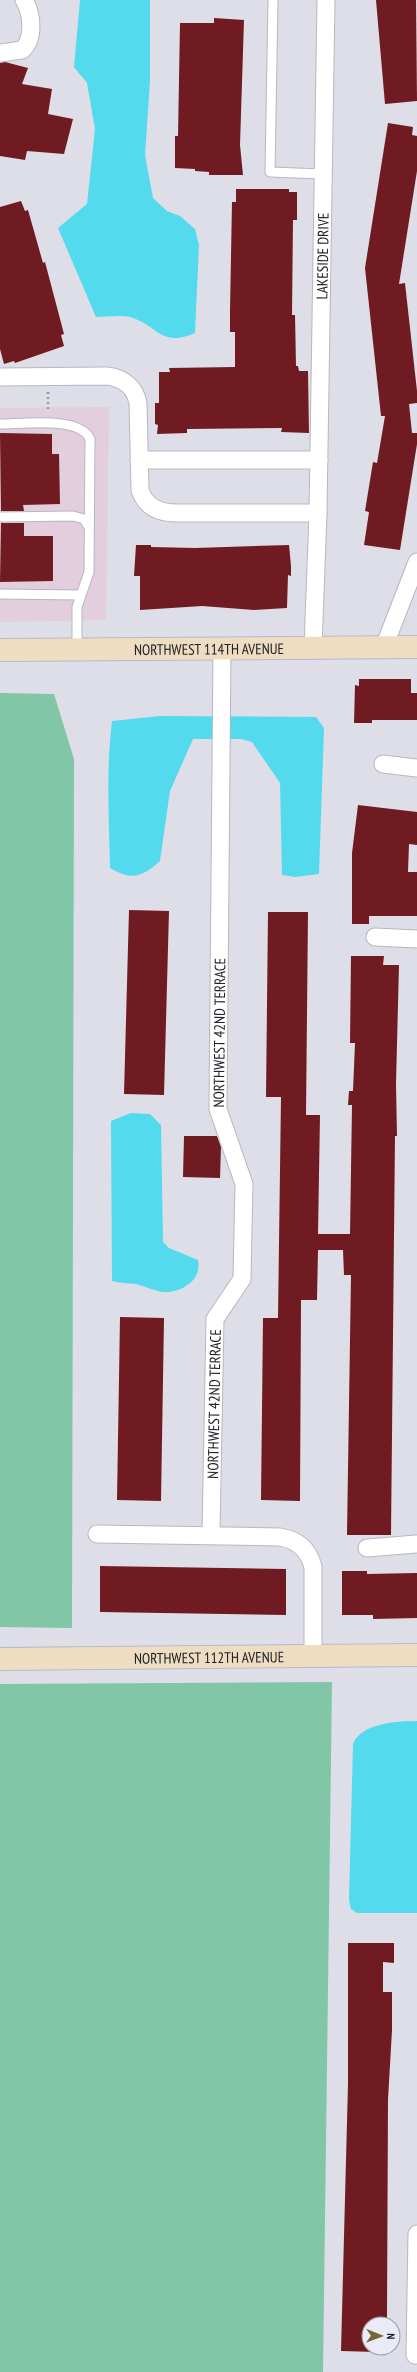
<svg xmlns="http://www.w3.org/2000/svg" width="417" height="2372" viewBox="0 0 417 2372" font-family="'PT Sans Narrow',sans-serif">
<style>
.commercial{fill:#e2cedd}
.green{fill:#81c6a7}
.water{fill:#53daed}
.building{fill:#6f1b21}
.lines{fill:none;stroke-linecap:round;stroke-linejoin:round}
.lane-casing{stroke:#b6b7c1;stroke-width:11}
.street-casing{stroke:#b6b7c1;stroke-width:19}
.secondary-casing{stroke:#b6b7c1;stroke-width:24}
.path{stroke:#95969e;stroke-width:2.5;stroke-dasharray:2 3;stroke-linecap:butt}
.lane{stroke:#fff;stroke-width:9}
.street{stroke:#fff;stroke-width:17}
.secondary{stroke:#eeddc2;stroke-width:22}
.labels{text-anchor:middle;dominant-baseline:central;stroke-width:4;stroke-linejoin:round;paint-order:stroke}
.street-label{font-size:15px;fill:#212225;stroke:#eaebf6}
</style>
<rect width="100%" height="100%" fill="#dddee8"/>
<!-- commercial -->
<polygon class="commercial" points="109,407 106,620 0,622 0,408"/>
<!-- green -->
<g class="green">
<polygon points="0,693 54,694 74,759 72,1628 0,1627"/>
<polygon points="332,1682 323,2372 0,2372 0,1684"/>
</g>
<!-- water -->
<g class="water">
<path d="M 80,0 L 150,0 L 150,81 L 145,155 L 153,198 L 167,211 L 180,216 L 195,229 L 199,245 L 195,333 C 160,348 158,325 130,317 C 120,315 106,317 96,317 L 58,228 L 87,204 L 95,129 L 87,83 L 74,67 Z"/>
<path d="M 160,716 L 316,717 L 324,728 L 319,874 L 295,877 L 282,875 L 280,783 L 252,742 L 241,739 L 193,739 L 170,791 L 160,861 C 142,877 132,881 110,868 C 109,819 106,769 112,721 Z"/>
<path d="M 131,1113 L 150,1114 L 161,1125 L 163,1242 L 169,1248 L 198,1260 C 202,1280 182,1293 163,1292 C 154,1291 145,1286 136,1284 C 128,1283 120,1283 112,1281 L 111,1121 Z"/>
<path d="M 417,1721 L 417,1913 L 357,1913 L 351,1909 L 349,1900 L 353,1744 C 361,1723 398,1721 417,1721 Z"/>
</g>
<!-- building -->
<g class="building">
<polygon points="376,0 416,0 417,101 385,104"/>
<polygon points="214,18 244,20 240,145 243,175 209,175 209,172 195,171 195,169 175,168 175,136 178,136 180,23 214,23"/>
<polygon points="5,62 28,68 22,84 52,89 48,114 73,119 64,154 27,151 25,160 0,156 0,63"/>
<polygon points="388,123 413,127 412,135 417,136 417,171 399,284 405,283 417,391 417,403 409,404 412,433 417,433 417,444 400,550 364,545 369,512 365,511 373,462 377,463 385,416 381,416 365,268"/>
<polygon points="236,189 289,189 289,192 297,192 297,220 293,220 292,315 295,315 296,366 298,366 299,371 308,371 309,433 281,432 282,428 187,429 187,433 157,434 158,425 155,424 155,403 159,403 159,372 170,372 169,368 235,367 235,332 230,332 230,311 232,202 236,202"/>
<polygon points="21,201 25,211 28,210 43,263 45,262 64,334 61,335 64,346 15,363 14,361 4,364 0,349 0,207"/>
<polygon points="0,433 52,434 52,454 59,454 60,504 23,505 24,511 1,511"/>
<polygon points="1,523 24,523 24,536 53,536 53,581 0,582"/>
<polygon points="136,545 151,545 151,547 195,548 289,545 291,566 291,576 288,575 287,608 254,610 202,606 140,610 140,576 134,576"/>
<polygon points="359,679 411,679 411,693 417,693 417,720 372,720 372,723 354,723 355,685 359,686"/>
<polygon points="358,805 417,812 417,845 409,844 408,872 417,872 417,916 369,916 369,924 352,924 352,853"/>
<polygon points="129,910 169,911 164,1095 124,1094"/>
<polygon points="268,912 308,912 306,1115 320,1115 318,1234 350,1234 352,1105 348,1105 349,1091 353,1091 355,1043 350,1043 351,956 384,956 383,965 399,965 396,1084 397,1136 395,1136 391,1535 347,1535 351,1275 344,1275 343,1250 318,1250 317,1300 301,1300 300,1501 261,1500 263,1318 278,1318 281,1097 266,1097"/>
<polygon points="184,1136 217,1136 221,1147 220,1178 183,1177"/>
<polygon points="120,1317 164,1318 161,1501 117,1500"/>
<polygon points="100,1566 286,1569 286,1615 100,1612"/>
<polygon points="342,1571 367,1571 367,1574 417,1573 417,1618 373,1619 373,1615 342,1615"/>
<polygon points="348,1943 394,1943 394,1963 383,1962 383,1992 392,1992 392,2030 388,2100 387,2318 377,2318 377,2324 369,2324 369,2348 377,2348 377,2352 341,2351 348,2084"/>
</g>
<g class="lines">
<defs>
<g id="lane">
<polyline points="273,0 270,172 323,174"/>
<path d="M 0,424 C 22,424 80,416 90,439 L 89,572 L 77,607 L 77,649"/>
<polyline points="0,517 73,516 84,519 89,527"/>
<polyline points="0,594 80,595"/>
</g>
<g id="street">
<path d="M 0,53 L 22,50 C 35,39 32,13 24,0"/>
<path d="M 0,377 L 107,376 C 123,378 135,387 138,403 L 140,490 C 146,508 160,513 177,513 L 318,513"/>
<polyline points="139,460 319,460"/>
<path id="s1" d="M 313,647 L 318,513 L 326,0"/>
<polyline points="384,647 417,562"/>
<polyline points="383,764 417,768"/>
<polyline points="375,937 417,939"/>
<path d="M 97,1534 L 280,1537 C 298,1540 309,1550 313,1567 L 313,1655"/>
<path id="s2" d="M 211,1534 L 215,1319 L 242,1279 L 244,1184 L 218,1109 L 222,648"/>
<polyline points="367,1548 417,1544"/>
<polyline points="417,2234 415,2355 417,2355"/>
</g>
<g id="secondary">
<path id="s3" d="M 0,650 L 417,647"/>
<path id="s4" d="M 0,1659 L 417,1655"/>
</g>
</defs>
<!-- lane casing -->
<use href="#lane" class="lane-casing"/>
<!-- street casing -->
<use href="#street" class="street-casing"/>
<!-- secondary casing -->
<use href="#secondary" class="secondary-casing"/>
<!-- path -->
<polyline class="path" points="48,392 48,411"/>
<!-- lane -->
<use href="#lane" class="lane"/>
<!-- street -->
<use href="#street" class="street"/>
<!-- secondary -->
<use href="#secondary" class="secondary"/>
</g>
<g class="labels">
<!-- street labels -->
<g class="street-label">
<text stroke="none"><textPath href="#s1" startOffset="391">LAKESIDE DRIVE</textPath></text>
<text stroke="none"><textPath href="#s3" startOffset="209">NORTHWEST 114TH AVENUE</textPath></text>
<text stroke="none"><textPath href="#s2" startOffset="514">NORTHWEST 42ND TERRACE</textPath></text>
<text stroke="none"><textPath href="#s2" startOffset="130">NORTHWEST 42ND TERRACE</textPath></text>
<text stroke="none"><textPath href="#s4" startOffset="209">NORTHWEST 112TH AVENUE</textPath></text>
</g>
</g>
<!-- north arrow -->
<g transform="translate(381 2336) rotate(91)"><circle r="19" fill="#eaebf6" stroke="#9a9ba2"/>
<path d="M0-3L7 15L0 10L-7 15Z" fill="#776734"/>
<text y="-6" font-size="11" font-weight="bold" text-anchor="middle" fill="#212225">N</text>
</g>
</svg>
